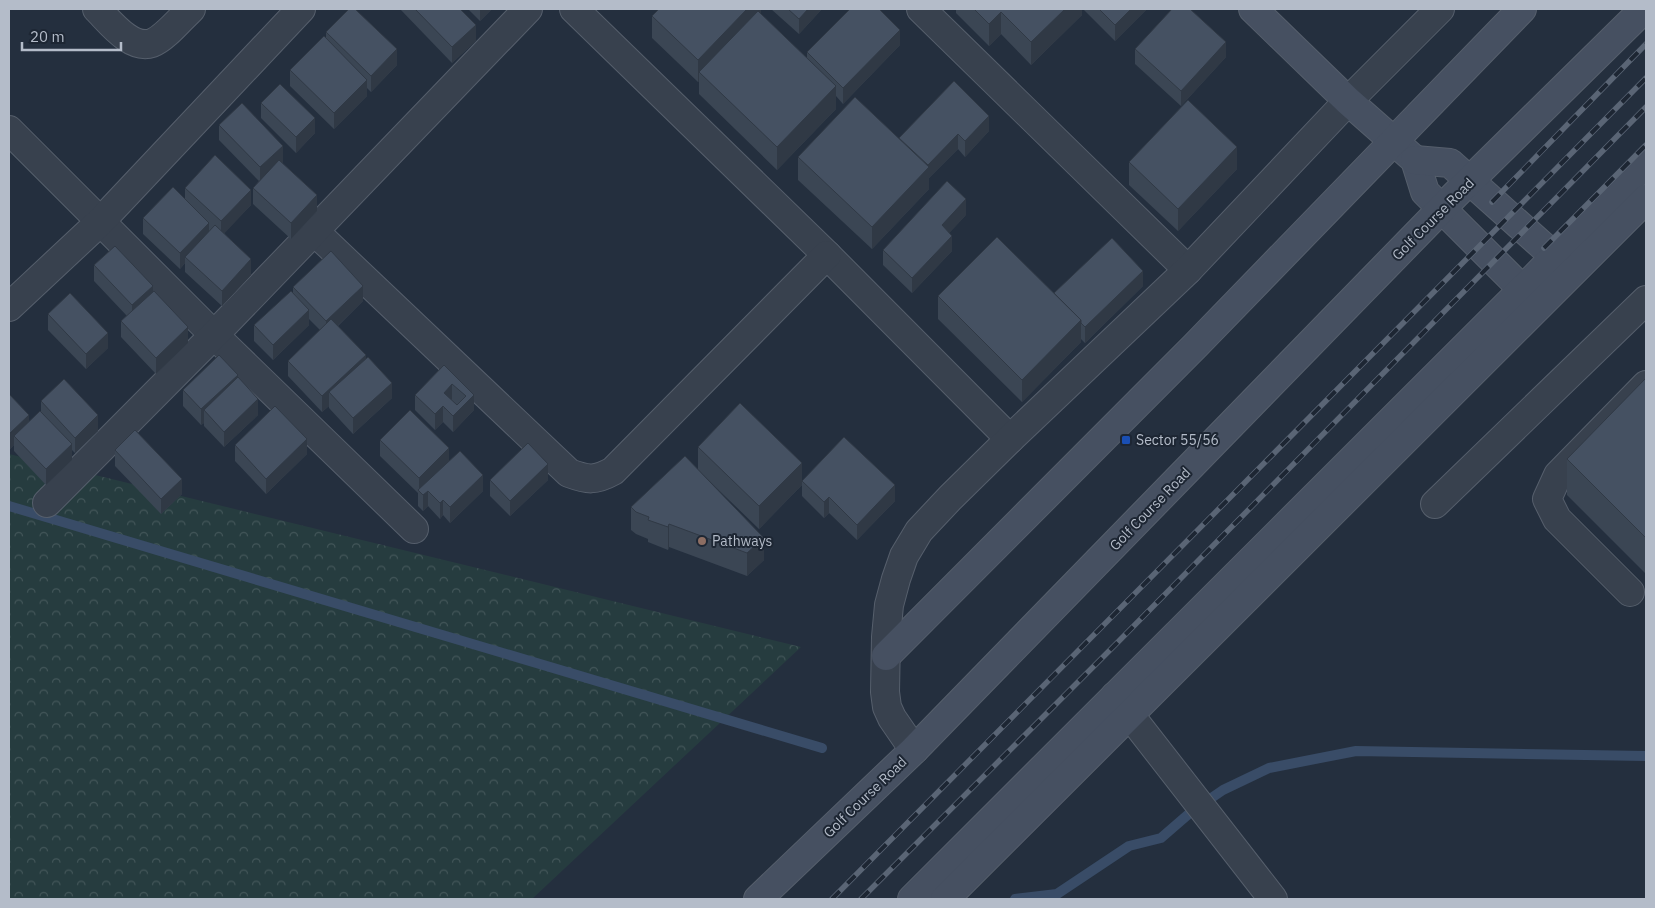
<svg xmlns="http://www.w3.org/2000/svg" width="1655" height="908" viewBox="0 0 1655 908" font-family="'IBM Plex Sans',sans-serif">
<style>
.park{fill:url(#park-crowns)}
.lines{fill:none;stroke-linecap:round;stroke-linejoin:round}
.stream{stroke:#394c67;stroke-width:10}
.street-casing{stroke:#565f6c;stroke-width:30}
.secondary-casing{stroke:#565f6c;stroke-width:30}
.street{stroke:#38414e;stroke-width:28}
.secondary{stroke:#465061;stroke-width:28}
.rail-casing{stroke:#5a6575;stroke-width:5.5}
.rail{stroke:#1d2633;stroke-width:4;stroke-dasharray:11;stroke-linecap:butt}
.wall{fill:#3b4654}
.shaded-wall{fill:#303945}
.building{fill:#455162;stroke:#303945;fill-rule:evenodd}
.transit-dot{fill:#1a4fb4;stroke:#1d2633;stroke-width:2}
.education-dot{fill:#8d6e63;stroke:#1d2633;stroke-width:2}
.labels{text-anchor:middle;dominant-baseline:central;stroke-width:4;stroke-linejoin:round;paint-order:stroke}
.street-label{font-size:14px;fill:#b4bcc9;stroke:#1d2633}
.poi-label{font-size:14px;fill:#b4bcc9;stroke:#1d2633;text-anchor:start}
</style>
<defs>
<pattern id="park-crowns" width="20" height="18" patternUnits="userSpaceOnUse" patternTransform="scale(1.25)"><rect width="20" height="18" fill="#263c3f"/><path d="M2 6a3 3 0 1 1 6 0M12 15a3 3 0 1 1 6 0" fill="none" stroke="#435659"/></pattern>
</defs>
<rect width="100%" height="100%" fill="#242f3e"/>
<!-- park -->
<polygon class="park" points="9,454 801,647 532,899 9,899"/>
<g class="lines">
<!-- stream -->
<g class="stream">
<polyline points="9,506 822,748"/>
<polyline points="1015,899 1057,894 1129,846 1161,838 1191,812 1223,790 1269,768 1356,751 1646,756"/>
</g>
<defs>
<g id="street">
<path d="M 97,9 C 110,22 131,50 152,43 C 165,38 181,18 191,9"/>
<polyline points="574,9 827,255 1010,439"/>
<polyline points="921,9 1188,270"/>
<polyline points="9,130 214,335 414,529"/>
<path d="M 314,231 L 569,473 C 588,480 595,481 613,471 L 827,255"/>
<polyline points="9,307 100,222 301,9"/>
<polyline points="47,503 214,335 528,9"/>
<polyline points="1435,504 1646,300"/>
<polyline points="1630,592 1557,519 1547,499 1558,475 1646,385"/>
<polyline points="1115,696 1273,899"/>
<polyline points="914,750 892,718 887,707 885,692 886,637 889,605 896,579 904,556 919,531 950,498 1010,439 1188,270 1348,101 1440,9"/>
</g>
<g id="secondary">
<polyline points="1253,9 1348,101 1415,160 1425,192 1522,289"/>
<polyline points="1415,160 1450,163 1555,257"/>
<polyline points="886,656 1195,346 1522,9"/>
<polyline points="758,899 914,750 1455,195 1644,9"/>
<polyline points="912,899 1535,277 1646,163"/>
<polyline points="945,899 1646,199"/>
</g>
</defs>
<!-- street casing -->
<use href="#street" class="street-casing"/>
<!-- secondary casing -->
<use href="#secondary" class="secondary-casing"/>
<!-- street -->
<use href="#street" class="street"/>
<!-- secondary -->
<use href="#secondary" class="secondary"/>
<defs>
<g id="rail">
<polyline points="1492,202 1646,44"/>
<polyline points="1544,248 1646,145"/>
<polyline points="832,899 1646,78"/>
<polyline points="861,899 1115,645 1646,107"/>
</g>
</defs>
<!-- rail casing -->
<use href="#rail" class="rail-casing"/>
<!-- rail -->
<use href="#rail" class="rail"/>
</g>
<!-- wall -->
<g class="wall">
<polygon points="400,9 460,9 476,41 452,63"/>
<polygon points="468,9 492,9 480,21"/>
<polygon points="761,9 761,14 807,59 807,52 900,45 843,104 836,96 836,109 777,170 699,94 699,81 698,82 652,38 652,16"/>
<polygon points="771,9 822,9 799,34"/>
<polygon points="956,9 1082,9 1082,15 1031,65 1001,34 989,46 956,13"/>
<polygon points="1083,9 1146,9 1146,10 1115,41"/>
<polygon points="326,32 397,65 371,92 367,88 367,96 334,129 290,86 290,70 326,38"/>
<polygon points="1135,49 1226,57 1181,106 1135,64"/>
<polygon points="261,103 315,133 296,153 261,118"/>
<polygon points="219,125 283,162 282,163 317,211 291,239 253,204 253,188 259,181 219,140"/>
<polygon points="989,131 965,157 958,149 929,178 929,189 872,249 798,180 798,157 899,138"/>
<polygon points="1129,162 1237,169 1178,231 1129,185"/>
<polygon points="185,188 251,205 224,233 251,275 222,306 185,272 185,263 180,269 143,234 143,218 185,199"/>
<polygon points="966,215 949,233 952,251 912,293 883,265 883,250"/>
<polygon points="94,265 153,292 188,343 156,374 121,337 121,321 127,316 94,281"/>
<polygon points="1143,286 1085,343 1081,339 1081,342 1022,402 938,319 938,296 1054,293"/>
<polygon points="293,287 363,301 338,326 366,358 392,398 353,434 329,408 329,406 322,412 288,376 288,361 320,330 309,319 309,325 273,360 254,341 254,325 293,293"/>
<polygon points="48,314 108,348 86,369 48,330"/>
<polygon points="444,365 474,395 474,410 453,432 443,422 435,430 415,410 415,395"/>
<polygon points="238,378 258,415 224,447 204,426 204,423 201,425 183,406 183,390"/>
<polygon points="1646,378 1646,574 1567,495 1567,459"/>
<polygon points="9,394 29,422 41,412 41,401 98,431 75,453 72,450 72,460 46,485 14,451 14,445 9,450"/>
<polygon points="380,440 449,461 483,491 450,523 443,515 440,519 428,506 423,511 418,506 418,493 380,456"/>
<polygon points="235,445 307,454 266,494 235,461"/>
<polygon points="698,447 802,485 759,529 700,472 764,560 747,576 669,547 668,550 648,542 648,539 636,534 631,530 631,507 698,469"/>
<polygon points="115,450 182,494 161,514 115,466"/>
<polygon points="490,480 548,480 510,516 490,496"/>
<polygon points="802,481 895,501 857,540 829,513 824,518 802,496"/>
</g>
<!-- shaded-wall -->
<g class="shaded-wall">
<polygon points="480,9 492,9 480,21"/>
<polygon points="747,9 761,9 761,16 699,72 699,81 698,82 698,60"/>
<polygon points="808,9 822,9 799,34 799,19"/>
<polygon points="1065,9 1082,9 1082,15 1031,65 1031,42"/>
<polygon points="1131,9 1146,9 1146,10 1115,41 1115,25"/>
<polygon points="1001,12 1001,34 989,46 989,24"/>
<polygon points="476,25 476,41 452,63 452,47"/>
<polygon points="900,30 900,45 843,104 843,88"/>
<polygon points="1226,42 1226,57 1181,106 1181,91"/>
<polygon points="397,49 397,65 371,92 371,76"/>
<polygon points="367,80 367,96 334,129 334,113"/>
<polygon points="836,86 836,109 777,170 777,147"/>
<polygon points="989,116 989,131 965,157 965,141"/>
<polygon points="315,118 315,133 296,153 296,137"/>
<polygon points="958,134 958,149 929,178 929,189 872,249 872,227 925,167"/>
<polygon points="283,146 283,162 260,183 260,167"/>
<polygon points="1237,147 1237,169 1178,231 1178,209"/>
<polygon points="251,190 251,205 221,237 221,221"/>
<polygon points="317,195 317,211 291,239 291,223"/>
<polygon points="966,199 966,215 942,241 942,225"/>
<polygon points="209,223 209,238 185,257 185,263 180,269 180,253"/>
<polygon points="952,236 952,251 912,293 912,278"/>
<polygon points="251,259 251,275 222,306 222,291"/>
<polygon points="1143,271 1143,286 1085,343 1085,327"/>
<polygon points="153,286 153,301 132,321 132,305"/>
<polygon points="363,286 363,301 326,337 326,321"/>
<polygon points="309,310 309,325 273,360 273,345"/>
<polygon points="1081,320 1081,342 1022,402 1022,380"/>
<polygon points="188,327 188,343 156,374 156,358"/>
<polygon points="108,333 108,348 86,369 86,354"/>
<polygon points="366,355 366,371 329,392 329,406 322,412 322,396"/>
<polygon points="238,375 238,390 204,410 204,423 201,425 201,409"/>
<polygon points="392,383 392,398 353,434 353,418"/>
<polygon points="452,384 452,399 444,409 444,393"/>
<polygon points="474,395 474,410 453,432 453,416"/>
<polygon points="258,399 258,415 224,447 224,432"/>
<polygon points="443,406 443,422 435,430 435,414"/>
<polygon points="29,415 29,431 14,436 14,445 9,450 9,434"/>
<polygon points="98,415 98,431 75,453 75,438"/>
<polygon points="307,439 307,454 266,494 266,479"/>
<polygon points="72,444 72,460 46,485 46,469"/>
<polygon points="449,448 449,464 419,491 419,478"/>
<polygon points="802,463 802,485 759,529 759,506"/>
<polygon points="548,464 548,480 510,516 510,501"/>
<polygon points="483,475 483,491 450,523 450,507"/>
<polygon points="182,479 182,494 161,514 161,499"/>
<polygon points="895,485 895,501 857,540 857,525"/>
<polygon points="428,491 428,506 423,511 423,495"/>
<polygon points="829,497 829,513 824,518 824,502"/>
<polygon points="443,500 443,515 440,519 440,503"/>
<polygon points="669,524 669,547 668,550 668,527"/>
<polygon points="764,538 764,560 747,576 747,553"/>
</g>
<!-- building -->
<g class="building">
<polygon points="349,9 355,9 397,49 371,76 326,32"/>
<polygon points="415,9 460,9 476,25 452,47"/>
<polygon points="659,9 747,9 698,60 652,16"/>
<polygon points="788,9 808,9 799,19"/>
<polygon points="850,9 879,9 900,30 843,88 807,52"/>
<polygon points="974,9 1065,9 1031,42 1001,12 989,24"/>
<polygon points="1099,9 1131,9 1115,25"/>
<polygon points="1172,9 1190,9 1226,42 1181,91 1135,49"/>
<polygon points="758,11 836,86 777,147 699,72"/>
<polygon points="324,36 367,80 334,113 290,70"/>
<polygon points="954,81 989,116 965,141 958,134 928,165 899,138"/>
<polygon points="280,84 315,118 296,137 261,103"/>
<polygon points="855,97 929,167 872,227 798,157"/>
<polygon points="1188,100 1237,147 1178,209 1129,162"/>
<polygon points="242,103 283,146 260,167 219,125"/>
<polygon points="215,155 251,190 221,221 185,188"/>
<polygon points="279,160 317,195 291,223 253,188"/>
<polygon points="947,181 966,199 942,225 952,236 912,278 883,250"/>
<polygon points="173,187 209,223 180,253 143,218"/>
<polygon points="215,225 251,259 222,291 185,257"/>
<polygon points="997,237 1081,320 1022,380 938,296"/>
<polygon points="1112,238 1143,271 1085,327 1081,323 1081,320 1054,293"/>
<polygon points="115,246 153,286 132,305 94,265"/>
<polygon points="331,251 363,286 326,321 293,287"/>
<polygon points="154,291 188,327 156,358 121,321"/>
<polygon points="291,291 309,310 273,345 254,325"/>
<polygon points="70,293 108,333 86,354 48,314"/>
<polygon points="331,319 366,355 322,396 288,361"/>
<polygon points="219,355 238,375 201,409 183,390"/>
<polygon points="368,357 392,383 353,418 329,392"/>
<path d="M 444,365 L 474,395 L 453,416 L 443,406 L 435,414 L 415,395 ZM 452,384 L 466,396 L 457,405 L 444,393 Z"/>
<polygon points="238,377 258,399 224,432 204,410"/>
<polygon points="1646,378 1646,538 1567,459"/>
<polygon points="64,379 98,415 75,438 41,401"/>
<polygon points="9,394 29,415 9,434"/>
<polygon points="740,403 802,463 759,506 698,447"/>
<polygon points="275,406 307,439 266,479 235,445"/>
<polygon points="410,410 449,448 419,478 380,440"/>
<polygon points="40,411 72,444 46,469 14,436"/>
<polygon points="135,430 182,479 161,499 115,450"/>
<polygon points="844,437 895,485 857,525 829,497 824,502 802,481"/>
<polygon points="528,443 548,464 510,501 490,480"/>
<polygon points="460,451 483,475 450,507 443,500 440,503 428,491 423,495 418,490"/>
<polygon points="685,456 764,538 747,553 669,524 668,527 648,520 649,517 636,512 631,507"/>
</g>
<!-- markers -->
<rect class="transit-dot" x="1121" y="435" width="10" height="10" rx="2.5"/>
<circle class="education-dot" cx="702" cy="541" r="5"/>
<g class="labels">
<!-- street labels -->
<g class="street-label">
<text transform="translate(1433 219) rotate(-45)">Golf Course Road</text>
<text transform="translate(1150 509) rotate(-46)">Golf Course Road</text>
<text transform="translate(865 797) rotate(-44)">Golf Course Road</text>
</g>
<!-- poi labels -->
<g class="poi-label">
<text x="1136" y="440">Sector 55/56</text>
<text x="712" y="541">Pathways</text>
</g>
</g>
<!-- border -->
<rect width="1655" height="908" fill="none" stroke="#b4bcc9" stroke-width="20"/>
<!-- scale -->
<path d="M22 42v8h99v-8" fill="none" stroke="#b4bcc9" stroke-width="2.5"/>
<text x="30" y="42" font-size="15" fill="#b4bcc9" stroke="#1d2633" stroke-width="4" paint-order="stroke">20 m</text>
</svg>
